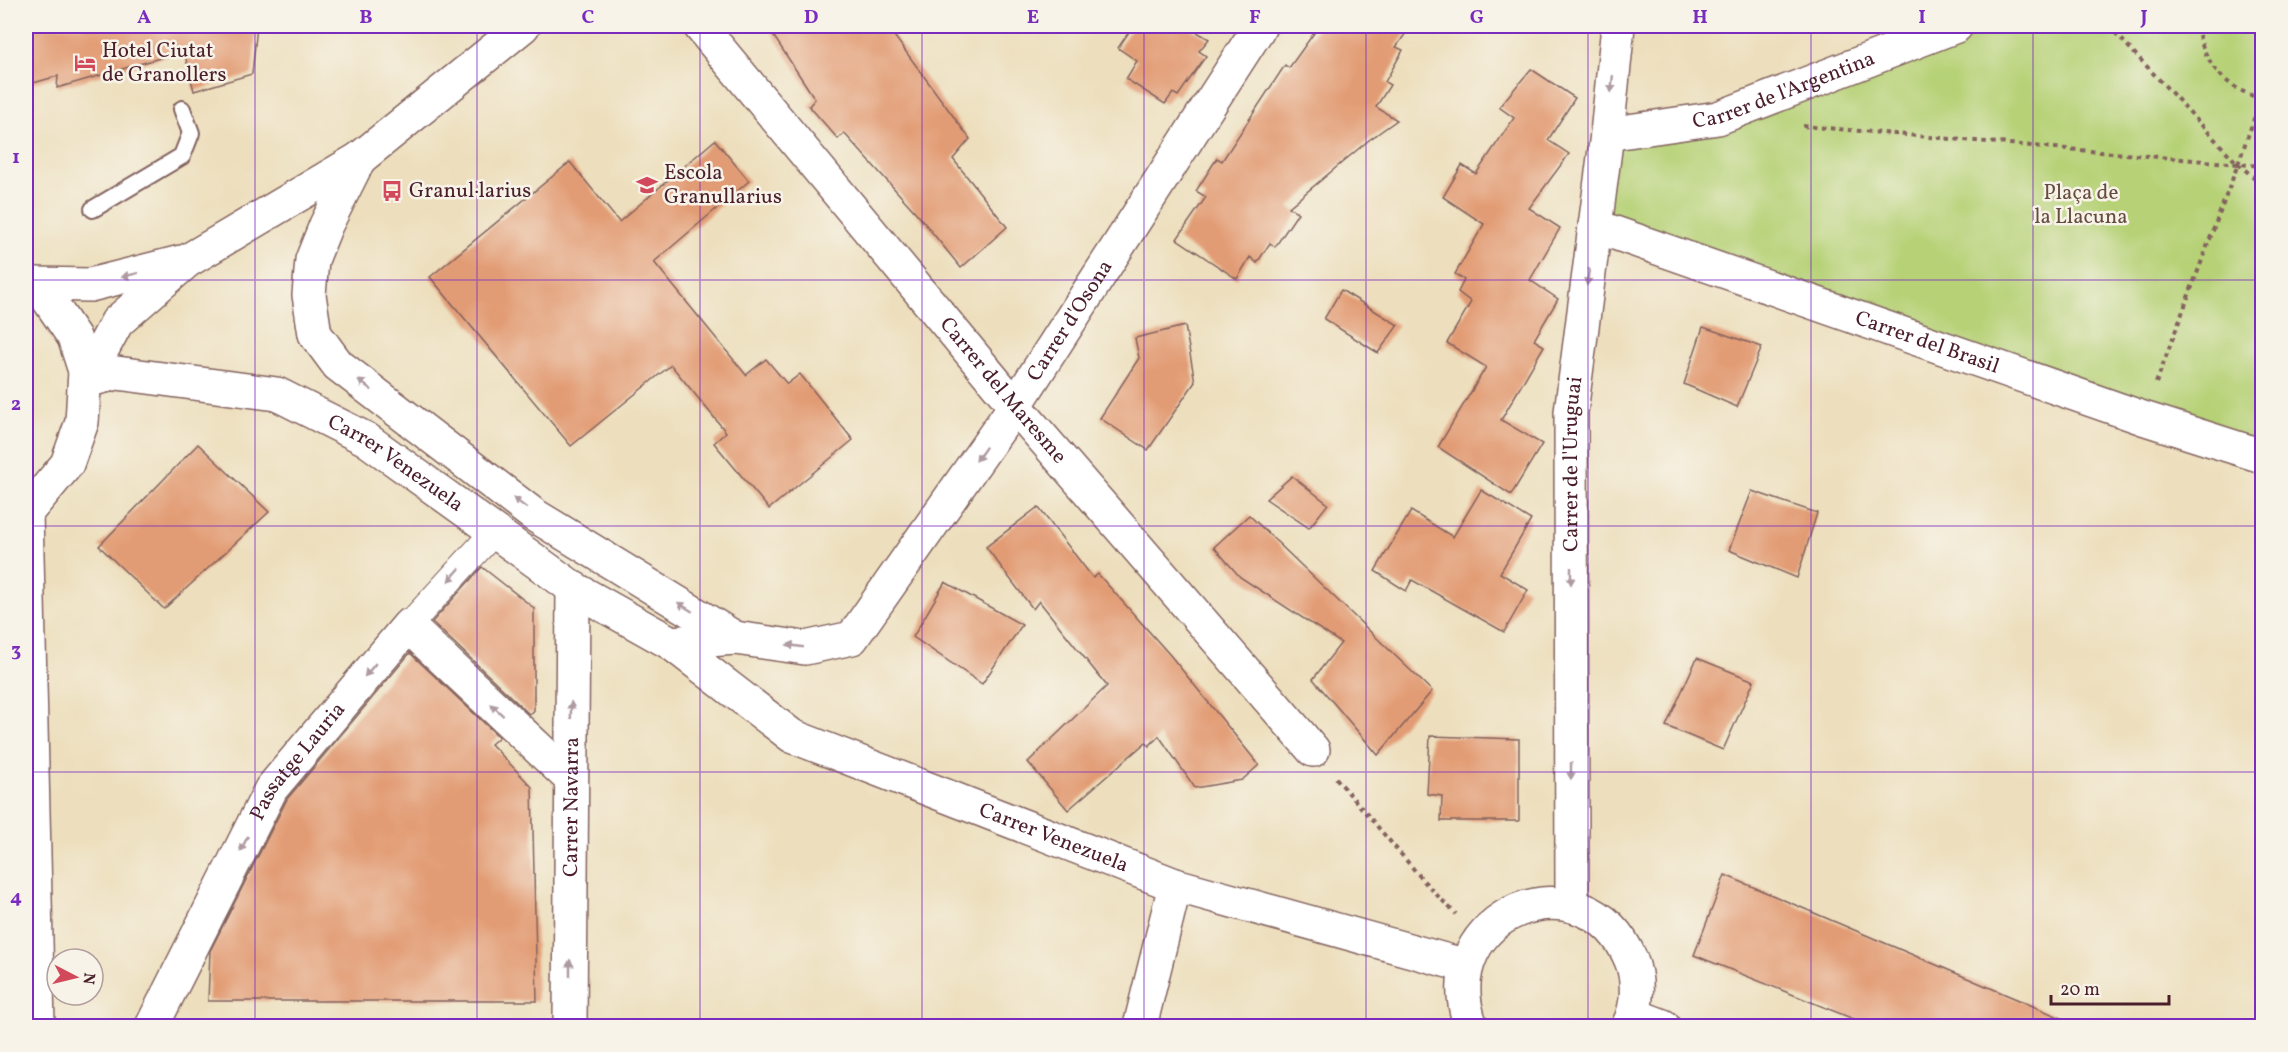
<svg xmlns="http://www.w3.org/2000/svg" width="2288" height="1052" viewBox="0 0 2288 1052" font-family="Vollkorn,serif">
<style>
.green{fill:#b6d176;stroke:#807850;stroke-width:1.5}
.building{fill:#e29c75}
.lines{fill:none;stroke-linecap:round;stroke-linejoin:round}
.service-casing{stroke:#83625e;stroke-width:20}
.pedestrian-casing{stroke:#83625e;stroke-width:28}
.minor-casing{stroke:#83625e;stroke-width:36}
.tertiary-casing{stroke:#83625e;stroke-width:36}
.path{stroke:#83625e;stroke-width:4;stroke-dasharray:4.5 4.5;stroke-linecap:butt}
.service{stroke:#fff;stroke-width:16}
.pedestrian{stroke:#fff;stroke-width:26}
.minor{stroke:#fff;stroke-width:33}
.tertiary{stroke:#fff;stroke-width:33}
.oneway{fill:#ae9aa0}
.grid{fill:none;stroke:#7b2cbf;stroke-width:1.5;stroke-opacity:0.55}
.labels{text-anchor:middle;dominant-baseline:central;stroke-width:5;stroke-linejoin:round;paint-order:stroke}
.poi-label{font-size:21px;fill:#4a1f2b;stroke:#f7f3e8;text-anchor:start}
.street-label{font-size:21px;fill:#4a1f2b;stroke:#f7f3e8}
.park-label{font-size:21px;fill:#654c3e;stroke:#f7f3e8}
.neatline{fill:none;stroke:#7b2cbf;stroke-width:2}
.grid-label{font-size:20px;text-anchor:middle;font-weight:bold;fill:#7b2cbf}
</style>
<rect width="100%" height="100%" fill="#f7f3e8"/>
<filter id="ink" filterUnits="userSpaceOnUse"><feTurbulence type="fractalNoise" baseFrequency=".0167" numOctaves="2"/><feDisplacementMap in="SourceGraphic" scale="12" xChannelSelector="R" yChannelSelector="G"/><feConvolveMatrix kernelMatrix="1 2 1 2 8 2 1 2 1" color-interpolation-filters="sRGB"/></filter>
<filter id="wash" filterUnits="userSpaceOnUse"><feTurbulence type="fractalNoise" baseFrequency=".008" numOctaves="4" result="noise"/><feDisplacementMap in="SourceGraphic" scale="24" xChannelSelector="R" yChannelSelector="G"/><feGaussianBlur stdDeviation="1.35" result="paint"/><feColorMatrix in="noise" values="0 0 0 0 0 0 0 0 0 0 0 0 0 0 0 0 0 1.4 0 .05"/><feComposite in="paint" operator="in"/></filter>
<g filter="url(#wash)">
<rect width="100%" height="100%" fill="#eddfbd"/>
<!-- green -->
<polygon class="green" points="1956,26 2262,26 2262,456 1595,226 1607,134 1718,118"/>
<g id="blocks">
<!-- building -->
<g class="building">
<polygon points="26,26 257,26 252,74 194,91 184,51 57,88 58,76 26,85"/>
<polygon points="767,26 887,26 970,139 953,159 1007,227 961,268 918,215 844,133 838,139 809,106 815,99"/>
<polygon points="1133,26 1187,26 1209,39 1199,51 1206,56 1178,96 1173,93 1165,104 1126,79 1137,61 1118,48"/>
<polygon points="1319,26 1411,26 1396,47 1403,50 1385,82 1390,85 1376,107 1397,120 1369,140 1289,207 1298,213 1275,247 1270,243 1257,263 1250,257 1237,279 1177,239 1206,197 1196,191 1217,158 1222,161 1285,65 1289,68"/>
<polygon points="1531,69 1575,98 1548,140 1569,154 1529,208 1560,228 1530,280 1558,299 1534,340 1544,346 1501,420 1542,444 1511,495 1438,447 1486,367 1447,343 1471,302 1458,292 1464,280 1455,274 1484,224 1443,197 1462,165 1476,174 1514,118 1499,107"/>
<polygon points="715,140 749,181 654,262 746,375 766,359 787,384 800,374 853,440 769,509 714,443 726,432 671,365 571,446 430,277 570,162 619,222"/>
<polygon points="1341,290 1398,325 1378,353 1324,319"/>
<polygon points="1185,326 1195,382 1148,450 1100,418 1139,358 1135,338"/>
<polygon points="1703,327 1762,347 1737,407 1684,384"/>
<polygon points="198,444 269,512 164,609 99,546"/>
<polygon points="1292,476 1328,504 1309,528 1266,499"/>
<polygon points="1481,490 1531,520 1500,573 1528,590 1504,632 1412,580 1406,591 1375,571 1411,511 1453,537"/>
<polygon points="1752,491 1817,513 1797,578 1729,550"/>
<polygon points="1038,507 1093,578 1098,574 1170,655 1259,765 1242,780 1195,788 1159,736 1149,746 1146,742 1068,810 1028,762 1107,686 1039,601 1033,609 986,547"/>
<polygon points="1249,515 1432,691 1378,755 1313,679 1341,643 1240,577 1214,547"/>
<polygon points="482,567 534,608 534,711 529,714 432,622"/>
<polygon points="945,582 1022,625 982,684 913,637"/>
<polygon points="410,653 499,737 491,744 532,787 537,1001 208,1001 210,951 287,799"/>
<polygon points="1697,658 1754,681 1723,750 1666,726"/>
<polygon points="1430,736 1519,739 1519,821 1441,821 1442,796 1427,794"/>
<polygon points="1725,875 2080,1026 1871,1026 1694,955"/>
</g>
</g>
</g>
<g filter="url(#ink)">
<use href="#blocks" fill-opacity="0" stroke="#83625e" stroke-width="1.5"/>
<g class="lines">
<defs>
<polyline id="service" points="93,209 182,156 191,133 182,109"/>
<polyline id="pedestrian" points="408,626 494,532"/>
<g id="minor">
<path id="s1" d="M 700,26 L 1015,406 L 1313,750"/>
<path id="s2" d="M 1607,134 L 1718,118 L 1956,26"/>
<polyline points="359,159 326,225 312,260 309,295 315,334 338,365 534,515 735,638"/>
<path id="s3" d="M 1595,226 L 2143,418 L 2262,456"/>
<path id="s4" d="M 85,381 L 117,373 L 277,394 L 366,439 L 573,588 L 671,643 L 792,736 L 1175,885 L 1466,966"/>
<polyline points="26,513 38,1026"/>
<path id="s5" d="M 671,643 L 735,638 L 805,648 L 852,638 L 1015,406 L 1260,26"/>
<path id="s6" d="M 1572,905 L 1571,412 L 1607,134 L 1618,26"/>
<polyline points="1634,1015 1663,1026"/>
<path id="s7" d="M 152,1026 L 271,789 L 408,626 L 571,779"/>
<path id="s8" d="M 570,1026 L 573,588"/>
<polyline points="1140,1026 1175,885"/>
<path d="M 1471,1026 C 1429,914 1585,851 1631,960 C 1639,980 1638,1008 1628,1026"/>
</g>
<g id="tertiary">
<polyline points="26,280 46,296 74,337 85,371 82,422 67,464 26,513"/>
<polyline points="33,284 90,285 181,262"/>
<polyline points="85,371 96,361 117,322 187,261 359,159 523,26"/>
</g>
</defs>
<!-- service casing -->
<use href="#service" class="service-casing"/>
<!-- pedestrian casing -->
<use href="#pedestrian" class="pedestrian-casing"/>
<!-- minor casing -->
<use href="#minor" class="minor-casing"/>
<!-- tertiary casing -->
<use href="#tertiary" class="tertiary-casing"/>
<!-- path -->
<g class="path">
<polyline points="2109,26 2238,164 2261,99"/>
<path d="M 2197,26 C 2204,64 2225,88 2262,99"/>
<polyline points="1803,126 2262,166"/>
<polyline points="2156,383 2238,164 2262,184"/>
<polyline points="1336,778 1429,887 1456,914"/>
</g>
<!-- service -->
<use href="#service" class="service"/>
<!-- pedestrian -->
<use href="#pedestrian" class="pedestrian"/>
<!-- minor -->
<use href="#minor" class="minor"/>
<!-- tertiary -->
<use href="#tertiary" class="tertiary"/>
</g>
<!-- one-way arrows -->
<defs><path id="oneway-solid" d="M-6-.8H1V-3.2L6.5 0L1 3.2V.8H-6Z" transform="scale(1.5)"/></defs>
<g class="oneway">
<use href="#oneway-solid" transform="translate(1612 84) rotate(96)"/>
<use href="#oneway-solid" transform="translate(130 275) rotate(166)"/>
<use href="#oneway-solid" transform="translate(1588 277) rotate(97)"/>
<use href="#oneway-solid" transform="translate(365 385) rotate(-143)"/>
<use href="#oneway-solid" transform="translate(981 454) rotate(125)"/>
<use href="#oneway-solid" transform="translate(520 503) rotate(-143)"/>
<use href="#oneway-solid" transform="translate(454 575) rotate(132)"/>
<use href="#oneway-solid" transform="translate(1571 576) rotate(90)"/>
<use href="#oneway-solid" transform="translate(685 607) rotate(-148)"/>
<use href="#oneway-solid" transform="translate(795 646) rotate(-172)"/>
<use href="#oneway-solid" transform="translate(370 670) rotate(130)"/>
<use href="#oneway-solid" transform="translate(497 710) rotate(-137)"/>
<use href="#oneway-solid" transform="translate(571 710) rotate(-89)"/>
<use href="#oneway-solid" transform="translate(1571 771) rotate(90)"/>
<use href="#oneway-solid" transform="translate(244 844) rotate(116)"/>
<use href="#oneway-solid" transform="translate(570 968) rotate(-90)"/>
</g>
</g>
<!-- grid -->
<path class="grid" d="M 255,26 L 255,1026M 477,26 L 477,1026M 700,26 L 700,1026M 922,26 L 922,1026M 1144,26 L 1144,1026M 1366,26 L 1366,1026M 1588,26 L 1588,1026M 1811,26 L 1811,1026M 2033,26 L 2033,1026M 26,280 L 2262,280M 26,526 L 2262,526M 26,772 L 2262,772"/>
<!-- icons -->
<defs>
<symbol id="hotel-bare" viewBox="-9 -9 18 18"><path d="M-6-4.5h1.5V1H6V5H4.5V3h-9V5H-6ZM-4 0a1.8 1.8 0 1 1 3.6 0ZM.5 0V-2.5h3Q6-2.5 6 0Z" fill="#d1495b" stroke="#f7f3e8" stroke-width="2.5" paint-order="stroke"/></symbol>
<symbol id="school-bare" viewBox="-9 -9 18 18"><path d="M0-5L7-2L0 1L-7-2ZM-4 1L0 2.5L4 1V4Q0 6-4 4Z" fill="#d1495b" stroke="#f7f3e8" stroke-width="2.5" paint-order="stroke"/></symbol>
<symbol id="bus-bare" viewBox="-9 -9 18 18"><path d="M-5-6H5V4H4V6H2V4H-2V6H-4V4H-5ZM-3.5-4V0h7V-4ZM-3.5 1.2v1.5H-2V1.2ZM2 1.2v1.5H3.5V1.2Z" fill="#d1495b" stroke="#f7f3e8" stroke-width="2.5" paint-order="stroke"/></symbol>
</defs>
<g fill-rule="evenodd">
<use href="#hotel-bare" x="70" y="48" width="30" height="30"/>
<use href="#school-bare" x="632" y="170" width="30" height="30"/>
<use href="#bus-bare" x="377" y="176" width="30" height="30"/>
</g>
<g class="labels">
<!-- poi labels -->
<g class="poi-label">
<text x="102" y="51">Hotel Ciutat<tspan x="102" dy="24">de Granollers</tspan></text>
<text x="664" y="173">Escola<tspan x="664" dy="24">Granullarius</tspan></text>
<text x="409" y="191">Granul·larius</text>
</g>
<!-- street labels -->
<g class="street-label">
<text stroke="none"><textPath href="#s2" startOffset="183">Carrer de l'Argentina</textPath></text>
<text stroke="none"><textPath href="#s5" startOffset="568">Carrer d'Osona</textPath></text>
<text stroke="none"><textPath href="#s3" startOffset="352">Carrer del Brasil</textPath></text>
<text stroke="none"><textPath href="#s1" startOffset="474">Carrer del Maresme</textPath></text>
<text stroke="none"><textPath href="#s4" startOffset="332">Carrer Venezuela</textPath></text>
<text stroke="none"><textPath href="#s6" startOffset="441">Carrer de l'Uruguai</textPath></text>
<text stroke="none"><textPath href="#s7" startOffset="303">Passatge Lauria</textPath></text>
<text stroke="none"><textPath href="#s8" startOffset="219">Carrer Navarra</textPath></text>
<text stroke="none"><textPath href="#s4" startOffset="1095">Carrer Venezuela</textPath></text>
</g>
<!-- park labels -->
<g class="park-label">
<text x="2081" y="193">Plaça de<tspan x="2081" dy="24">la Llacuna</tspan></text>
</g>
</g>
<!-- margin -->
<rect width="2288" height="1052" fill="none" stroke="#f7f3e8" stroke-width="66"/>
<!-- north arrow -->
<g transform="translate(75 977) rotate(97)"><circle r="28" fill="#f7f3e8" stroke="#b29e9c" stroke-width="1.5"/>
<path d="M0-4.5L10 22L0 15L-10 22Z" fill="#d1495b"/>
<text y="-9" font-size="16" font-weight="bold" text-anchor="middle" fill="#4a1f2b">N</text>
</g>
<!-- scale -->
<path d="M2051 995v9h118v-9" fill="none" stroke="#4a1f2b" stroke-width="3"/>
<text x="2060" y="995" font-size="18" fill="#4a1f2b" stroke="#f7f3e8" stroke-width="4.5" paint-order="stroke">20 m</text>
<rect x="33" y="33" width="2222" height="986" class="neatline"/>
<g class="grid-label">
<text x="144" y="23">A</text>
<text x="366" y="23">B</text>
<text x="588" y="23">C</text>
<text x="811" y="23">D</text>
<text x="1033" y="23">E</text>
<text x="1255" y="23">F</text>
<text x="1477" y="23">G</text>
<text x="1700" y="23">H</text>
<text x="1922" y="23">I</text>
<text x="2144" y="23">J</text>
<text x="16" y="163">1</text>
<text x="16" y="410">2</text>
<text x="16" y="656">3</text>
<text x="16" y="903">4</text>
</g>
</svg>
